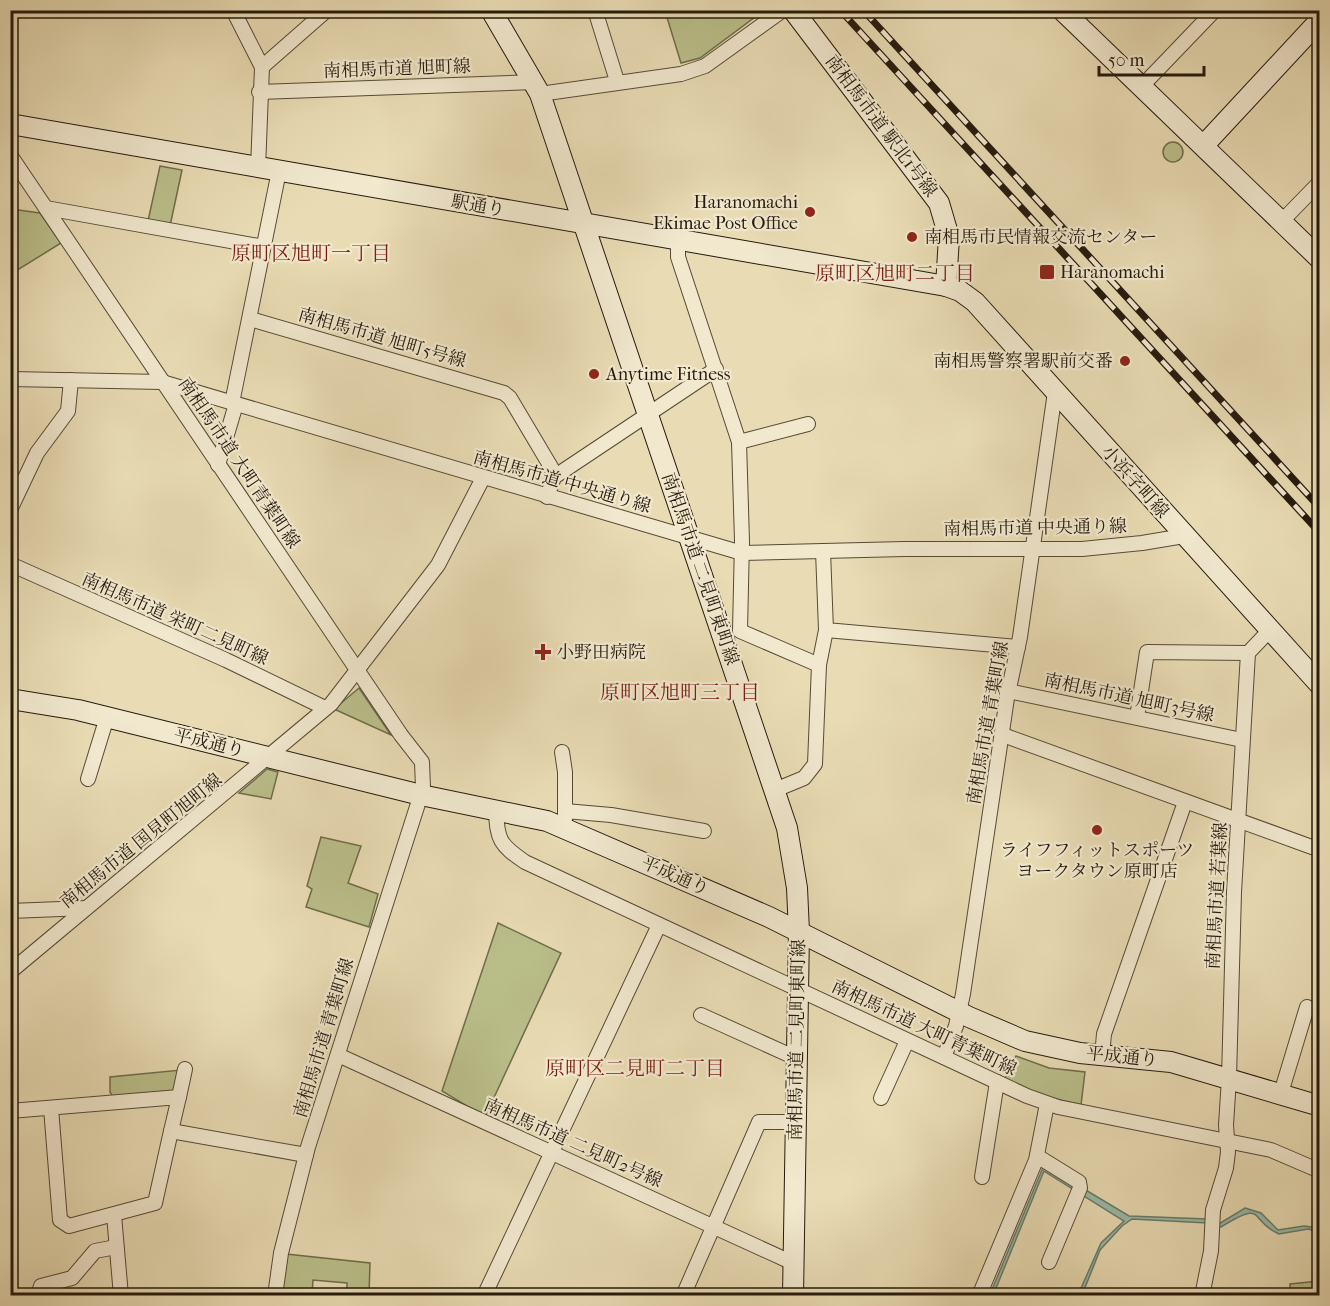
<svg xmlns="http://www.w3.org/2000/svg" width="1330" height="1306" viewBox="0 0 1330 1306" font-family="'IM FELL French Canon','Noto Serif JP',serif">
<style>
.green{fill:#babf8a;stroke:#706c4c;stroke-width:1.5}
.water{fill:#98bca9;stroke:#6a7b6b;stroke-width:1.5}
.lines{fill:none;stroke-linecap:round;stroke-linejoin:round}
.street-casing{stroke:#564a37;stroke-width:16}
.secondary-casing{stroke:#251a0d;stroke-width:22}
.street{stroke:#f1e8ce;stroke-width:14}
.secondary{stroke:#f1e8ce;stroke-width:20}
.rail-casing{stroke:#251a0d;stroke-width:7}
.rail{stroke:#f1e8ce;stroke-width:4.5;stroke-dasharray:14;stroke-linecap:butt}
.poi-dot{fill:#8f2418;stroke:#f1e8ce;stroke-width:2}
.labels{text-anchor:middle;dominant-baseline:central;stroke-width:4.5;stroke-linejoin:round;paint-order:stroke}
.street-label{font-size:18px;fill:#251a0d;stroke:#f1e8ce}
.poi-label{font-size:18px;fill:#251a0d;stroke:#f1e8ce;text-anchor:start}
.neighbourhood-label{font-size:20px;fill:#7a1f14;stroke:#f1e8ce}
</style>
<rect width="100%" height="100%" fill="#e9dcb4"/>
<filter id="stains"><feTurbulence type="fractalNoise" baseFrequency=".00333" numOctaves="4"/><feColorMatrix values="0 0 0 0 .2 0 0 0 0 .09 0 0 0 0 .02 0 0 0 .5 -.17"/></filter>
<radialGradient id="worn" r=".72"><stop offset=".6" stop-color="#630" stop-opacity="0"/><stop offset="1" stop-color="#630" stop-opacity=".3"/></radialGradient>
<!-- green -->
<g class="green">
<polygon points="665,11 665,10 763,11 700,58 681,63"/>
<circle cx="1173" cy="152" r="10"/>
<polygon points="160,166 182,170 170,226 148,221"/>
<polygon points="11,209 40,213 61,243 11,274"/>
<polygon points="359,688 391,735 334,709"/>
<polygon points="267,769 278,772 271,799 239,793"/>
<polygon points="321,837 361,846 348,883 378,894 369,927 306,907 312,889 307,886"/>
<polygon points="498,923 561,953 485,1117 442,1091"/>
<polygon points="1016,1056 1049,1068 1085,1072 1081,1105 1040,1095 1005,1078"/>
<polygon points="181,1070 176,1092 113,1097 110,1092 110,1077"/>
<polygon points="286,1254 370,1263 369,1295 347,1295 347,1283 313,1280 312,1295 281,1296"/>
<polygon points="1319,1281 1319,1295 1290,1295 1290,1284"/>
</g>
<!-- water -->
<g class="water">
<polygon points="1044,1165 1129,1216 1207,1219 1207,1223 1132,1219 1122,1226 1100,1250 1082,1295 1078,1295 1101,1243 1124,1221 1044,1171 994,1293 991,1292"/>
<path d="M 1245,1208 L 1261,1213 L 1278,1230 L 1304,1226 L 1319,1228 L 1319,1232 L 1308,1229 L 1279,1234 C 1247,1220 1267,1199 1221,1227 L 1217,1225 Z"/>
</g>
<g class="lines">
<defs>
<g id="street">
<polyline points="233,10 262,67"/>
<polyline points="595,10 617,81"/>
<polyline points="1142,86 1215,10"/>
<polyline points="259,92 535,82"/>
<polyline points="540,94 681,74 705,66 783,10"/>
<polyline points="10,155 401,735 422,762 423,788 308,1147 281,1253 275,1296"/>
<polyline points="258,168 262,67 327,10"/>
<polyline points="46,208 264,247"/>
<polyline points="1281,222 1320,182"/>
<polyline points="678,241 678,257 739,442 742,541 740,631 819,665 815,764 804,778 775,790"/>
<polyline points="250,319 504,393 510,398 551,467 554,477"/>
<polyline points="10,379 162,382 742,553 904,549 1082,549 1142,543 1184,536"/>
<polyline points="232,403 279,171"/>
<polyline points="739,442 808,424"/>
<polyline points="218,465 236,404"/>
<polyline points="547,497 554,477 716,369"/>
<polyline points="10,510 37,453 68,411 71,380"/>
<polyline points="823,551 826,630 1018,647"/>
<polyline points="10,564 226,660 325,708"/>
<polyline points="1248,653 1269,631"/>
<polyline points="819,665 826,630"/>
<polyline points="1008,691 1242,740"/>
<polyline points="1137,717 1147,652 1248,653"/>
<polyline points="1003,735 1320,850"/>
<polyline points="562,752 565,772 565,819"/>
<polyline points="88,779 107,717"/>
<path d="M 496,810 C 497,840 500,845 525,862 L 1027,1096 L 1058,1107 L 1271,1150 L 1320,1171"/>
<polyline points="565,811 611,815 704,831"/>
<polyline points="10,911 86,908"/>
<polyline points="10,972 331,704 438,565 483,478"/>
<polyline points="701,1015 796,1058"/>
<polyline points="338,1055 793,1263"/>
<polyline points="1102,1056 1104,1034 1185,802"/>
<polyline points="944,1057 956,1026 963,994 1007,698 1020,637 1055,392"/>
<polyline points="1281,1093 1307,1007"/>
<polyline points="179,1097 185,1069"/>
<polyline points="881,1098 907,1041"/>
<polyline points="51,1108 60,1220 69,1226 155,1203 171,1131 306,1155"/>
<polyline points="10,1111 179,1097 171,1131"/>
<polyline points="1037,1156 1079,1182 1080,1188 1049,1262"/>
<polyline points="982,1177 997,1082"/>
<polyline points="114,1215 121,1296"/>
<polyline points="38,1296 41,1286 72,1278 95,1251 116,1247"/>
<polyline points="484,1296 659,925"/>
<polyline points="683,1296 759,1122 795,1122"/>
<polyline points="979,1296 1036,1160 1047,1104"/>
<polyline points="1202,1296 1211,1251 1213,1210 1226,1168 1228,1152 1226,1125 1229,1078 1234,892 1248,653"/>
</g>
<g id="secondary">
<polyline points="491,10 540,94 787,828 797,888 799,932 793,1296"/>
<polyline points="793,10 939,203 949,237 946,286"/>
<polyline points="1062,10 1320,259"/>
<polyline points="10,124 946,286 960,291 975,302 1320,685"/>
<polyline points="1204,145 1320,20"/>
<polyline points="10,699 78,710 421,795 547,821 769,917 969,1017 1025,1041 1080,1053 1171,1062 1320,1106"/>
</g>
</defs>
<!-- street casing -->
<use href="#street" class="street-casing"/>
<!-- secondary casing -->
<use href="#secondary" class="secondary-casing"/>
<!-- street -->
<use href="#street" class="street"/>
<!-- secondary -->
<use href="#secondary" class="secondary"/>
<defs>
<g id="rail">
<polyline points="840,10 1320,533"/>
<polyline points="863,10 1320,508"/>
</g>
</defs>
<!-- rail casing -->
<use href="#rail" class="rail-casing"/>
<!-- rail -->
<use href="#rail" class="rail"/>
</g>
<!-- markers -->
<g class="poi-dot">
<circle cx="810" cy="212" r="6"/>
<circle cx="912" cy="237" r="6"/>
<rect x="1039" y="264" width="16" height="16" rx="3"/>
<circle cx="1125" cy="361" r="6"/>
<circle cx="594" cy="374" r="6"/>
<path d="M540 643h6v6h6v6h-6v6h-6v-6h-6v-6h6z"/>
<circle cx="1097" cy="830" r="6"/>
</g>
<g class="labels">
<!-- street labels -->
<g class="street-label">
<text transform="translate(397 69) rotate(-2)">南相馬市道 旭町線</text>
<text transform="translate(881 126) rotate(53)">南相馬市道 駅北1号線</text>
<text transform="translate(478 206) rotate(10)">駅通り</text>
<text transform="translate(382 338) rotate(16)">南相馬市道 旭町5号線</text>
<text transform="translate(239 463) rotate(56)">南相馬市道 大町青葉町線</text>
<text transform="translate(562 482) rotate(16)">南相馬市道 中央通り線</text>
<text transform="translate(1135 482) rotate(48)">小浜字町線</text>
<text transform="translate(1035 528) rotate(-1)">南相馬市道 中央通り線</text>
<text transform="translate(700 569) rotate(71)">南相馬市道 二見町東町線</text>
<text transform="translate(175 619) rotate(24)">南相馬市道 栄町二見町線</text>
<text transform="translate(1129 698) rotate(12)">南相馬市道 旭町3号線</text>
<text transform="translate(988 723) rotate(-80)">南相馬市道 青葉町線</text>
<text transform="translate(209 743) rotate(14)">平成通り</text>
<text transform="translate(141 841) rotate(-39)">南相馬市道 国見町旭町線</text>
<text transform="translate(675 876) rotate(24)">平成通り</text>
<text transform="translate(1217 896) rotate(-87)">南相馬市道 若葉線</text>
<text transform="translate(924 1028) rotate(25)">南相馬市道 大町青葉町線</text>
<text transform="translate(324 1038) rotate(-73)">南相馬市道 青葉町線</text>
<text transform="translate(797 1040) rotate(-89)">南相馬市道 二見町東町線</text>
<text transform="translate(1122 1057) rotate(6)">平成通り</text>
<text transform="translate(573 1143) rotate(24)">南相馬市道 二見町2号線</text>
</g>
<!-- poi labels -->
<g class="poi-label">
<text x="798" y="202" text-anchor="end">Haranomachi<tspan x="798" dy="21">Ekimae Post Office</tspan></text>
<text x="924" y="237">南相馬市民情報交流センター</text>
<text x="1060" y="272">Haranomachi</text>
<text x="1113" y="361" text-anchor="end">南相馬警察署駅前交番</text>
<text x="606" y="374">Anytime Fitness</text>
<text x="556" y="652">小野田病院</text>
<text x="1097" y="850" text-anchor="middle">ライフフィットスポーツ<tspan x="1097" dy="21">ヨークタウン原町店</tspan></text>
</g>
<!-- neighbourhood labels -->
<g class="neighbourhood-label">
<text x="311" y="253">原町区旭町一丁目</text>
<text x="895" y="273">原町区旭町二丁目</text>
<text x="680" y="692">原町区旭町三丁目</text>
<text x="635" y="1068">原町区二見町二丁目</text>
</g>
</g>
<!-- margin -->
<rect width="1330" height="1306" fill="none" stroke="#e9dcb4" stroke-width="36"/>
<rect x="12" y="12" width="1306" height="1282" fill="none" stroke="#251a0d" stroke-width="3"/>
<rect x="18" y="18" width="1294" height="1270" fill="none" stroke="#251a0d" stroke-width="1.5"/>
<!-- scale -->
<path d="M1099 66v9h105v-9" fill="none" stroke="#251a0d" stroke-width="3"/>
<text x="1108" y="66" font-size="18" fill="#251a0d" stroke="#f1e8ce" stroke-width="4.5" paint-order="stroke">50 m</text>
<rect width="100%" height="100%" filter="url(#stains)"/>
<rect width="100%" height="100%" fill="url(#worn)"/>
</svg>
